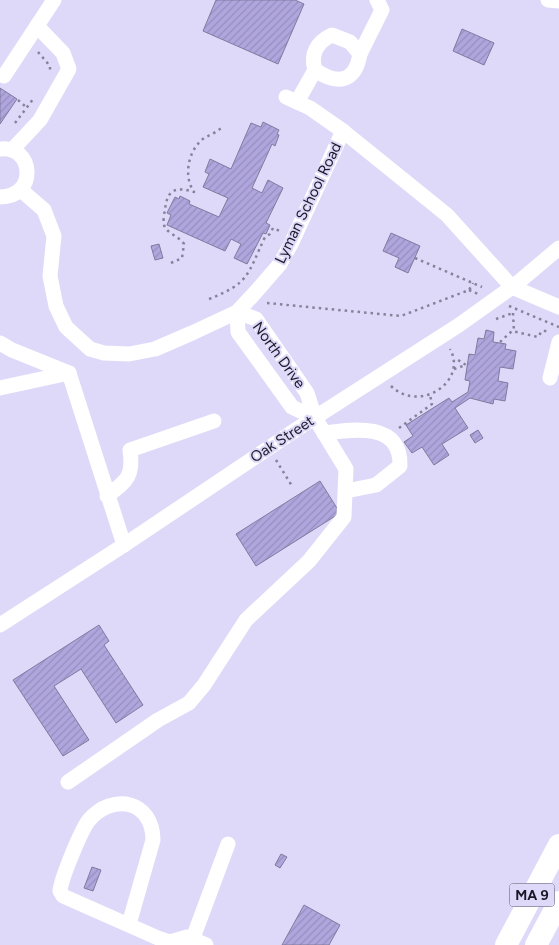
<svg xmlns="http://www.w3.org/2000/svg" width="559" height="945" viewBox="0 0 559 945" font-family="Figtree,sans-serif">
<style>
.building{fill:url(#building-hatch);stroke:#807a9e}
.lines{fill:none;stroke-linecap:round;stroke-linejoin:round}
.path{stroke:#86829a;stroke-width:2.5;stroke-dasharray:2.5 4;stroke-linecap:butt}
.minor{stroke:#fff;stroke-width:15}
.highway{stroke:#fff;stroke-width:22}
.labels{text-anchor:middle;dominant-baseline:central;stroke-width:4;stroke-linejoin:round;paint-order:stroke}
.shield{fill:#ded9f9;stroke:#565265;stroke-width:1}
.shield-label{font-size:14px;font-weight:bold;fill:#1b1826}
.street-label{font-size:15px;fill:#1b1826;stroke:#ded9f9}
</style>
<defs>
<pattern id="building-hatch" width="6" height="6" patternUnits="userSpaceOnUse" patternTransform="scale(1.25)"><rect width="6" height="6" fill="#b0a6de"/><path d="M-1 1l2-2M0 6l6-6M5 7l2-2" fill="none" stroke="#978ebe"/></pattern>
</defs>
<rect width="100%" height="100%" fill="#ded9f9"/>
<!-- building -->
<g class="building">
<polygon points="216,0 295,0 304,4 278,64 203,31"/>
<polygon points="462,29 494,43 484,65 453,51"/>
<polygon points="0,88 17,99 0,124"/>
<polygon points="263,122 279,130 277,134 279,135 275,146 272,144 252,188 262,193 268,180 283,188 266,223 270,225 266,234 263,233 247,264 234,258 241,244 231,239 225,251 167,225 171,215 167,213 175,197 179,199 180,196 190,201 189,204 219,217 228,198 203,187 209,174 205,172 210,159 231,169 251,123 261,127"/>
<polygon points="391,233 420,246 408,273 395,267 399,258 383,251"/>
<polygon points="159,244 163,258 155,260 151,246"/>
<polygon points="486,330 494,332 493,342 506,344 505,349 516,351 513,369 500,367 498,381 508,383 505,401 494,399 493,404 470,398 455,408 468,428 442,444 449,455 434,465 422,447 412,453 404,442 413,436 406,425 449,398 452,402 468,392 470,381 465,380 469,354 475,355 478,338 484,339"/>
<polygon points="478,430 483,438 475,443 470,435"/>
<polygon points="320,481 340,513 256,566 236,534"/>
<polygon points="99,625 109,641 104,645 143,705 116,723 81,669 54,686 89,740 63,756 13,680"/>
<polygon points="281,854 287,857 280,868 275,865"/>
<polygon points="92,867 101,870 93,891 84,888"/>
<polygon points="304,905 340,925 329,945 282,945"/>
</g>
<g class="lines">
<!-- path -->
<g class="path">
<polyline points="38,52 50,66 50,72"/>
<polyline points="18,100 26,107"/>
<polyline points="15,123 34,98"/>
<polyline points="415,258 482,287"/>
<path d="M 171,263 L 182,258 L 184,244 C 179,236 167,234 164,225 C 163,221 164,214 165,210 C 167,190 175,186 194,192 C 183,176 188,150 204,138 C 210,135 217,132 221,128"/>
<polyline points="469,290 478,294"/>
<path d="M 209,299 C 250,283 247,275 265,237 L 270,234 L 273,228 L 280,231"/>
<polyline points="267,303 401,316 469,290 473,283"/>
<polyline points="509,306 559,327"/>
<polyline points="513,313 514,332"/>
<polyline points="496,319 513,313"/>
<polyline points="500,342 512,331 538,337 542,331 548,331"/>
<polyline points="454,369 466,365 455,358"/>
<path d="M 391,386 C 420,414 468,381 450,349"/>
<polyline points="399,428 432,404 430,395"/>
<polyline points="276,460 292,486"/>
</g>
<!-- minor -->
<g class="minor">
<polyline points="548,0 559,1"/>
<path d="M 332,35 L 350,42 L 360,54 C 355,83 337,85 315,70 C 310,54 317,42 332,35 Z"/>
<polyline points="360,54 382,10 377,0"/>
<polyline points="4,76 54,0"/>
<polyline points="286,97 310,108 343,131"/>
<polyline points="297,102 315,70"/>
<path d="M 0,149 C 34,145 38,197 0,197"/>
<polyline points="12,150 40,120 69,69 63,53 37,26"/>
<polyline points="21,190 44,210 54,236 50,276 56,306 66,327 90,349 104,353 129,354 155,349 192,333 237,312 253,295 280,264 291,244 343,131 447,215 512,287 559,307"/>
<polyline points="0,343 12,350 69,373"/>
<polyline points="69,373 124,545"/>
<polyline points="550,378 559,342"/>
<polyline points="0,388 69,373"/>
<path d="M 324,433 C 354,429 401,422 400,466 L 376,485 L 346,491"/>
<path d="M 107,496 C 127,481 134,476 130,450 L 214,421"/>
<polyline points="0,625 124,545 297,429 459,325 515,285 559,248"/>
<polyline points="68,782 158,720 189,703 204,685 246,620 309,561 344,517 346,469 315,418 307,393 256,319 237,312 238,332 292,407 315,418"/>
<path d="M 129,924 L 153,840 C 153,801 113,792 89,820 C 81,830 61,879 60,891 L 63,896 L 158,938 L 170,942 L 187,937 L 206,945"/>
<polyline points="193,938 228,844"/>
</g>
<!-- highway -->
<g class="highway">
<polyline points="506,945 559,845"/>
<polyline points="536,945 559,902"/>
</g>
</g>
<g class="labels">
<!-- shield labels -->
<rect class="shield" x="509.5" y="883.5" width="45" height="23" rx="4"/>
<g class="shield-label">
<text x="532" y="895">MA 9</text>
</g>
<!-- street labels -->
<g class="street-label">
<text transform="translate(308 203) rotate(-64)">Lyman School Road</text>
<text transform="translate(279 355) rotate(54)">North Drive</text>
<text transform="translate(282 439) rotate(-33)">Oak Street</text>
</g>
</g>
</svg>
